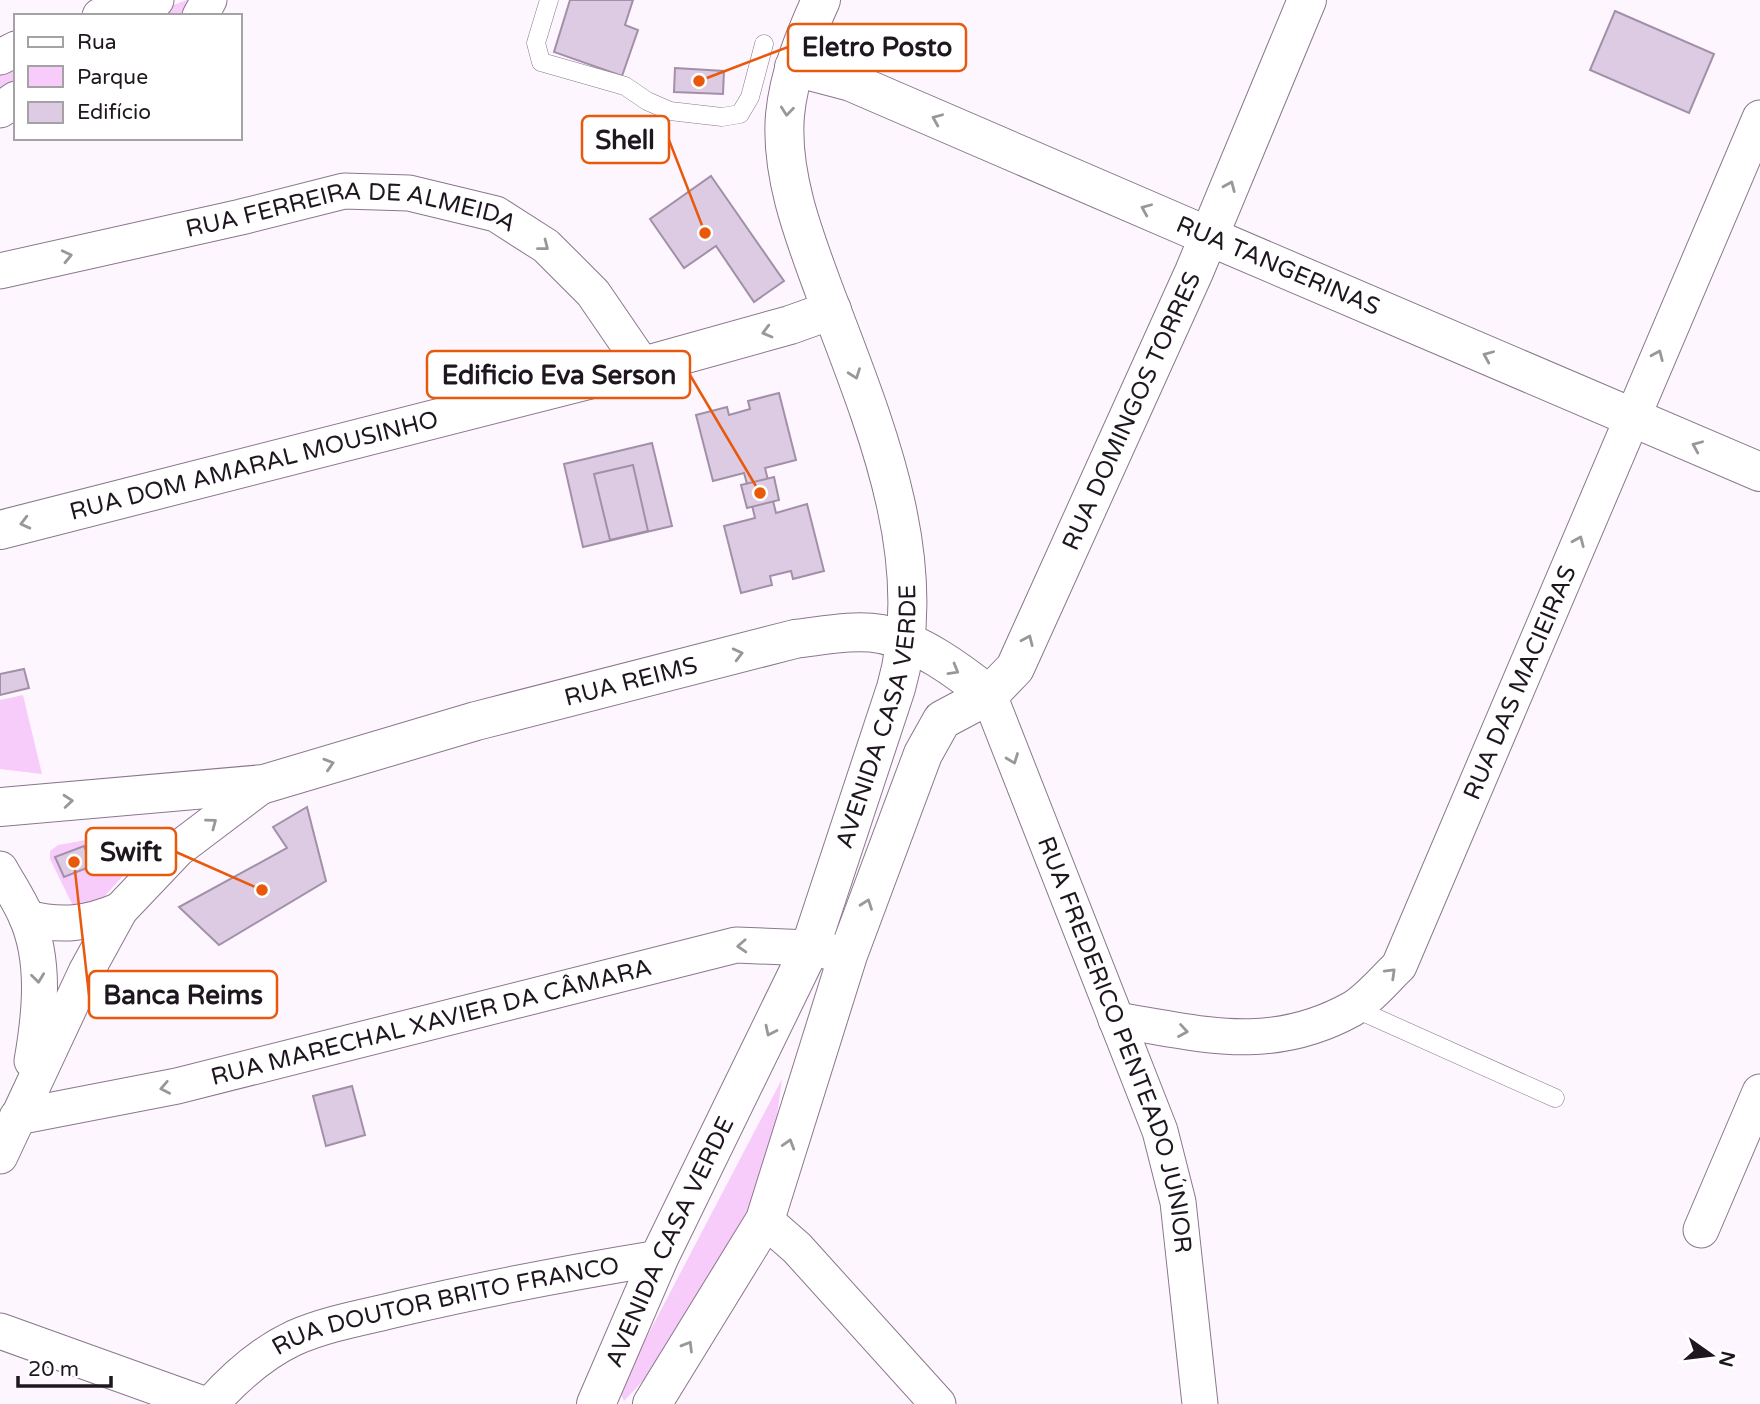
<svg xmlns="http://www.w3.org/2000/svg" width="1760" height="1404" viewBox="0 0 1760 1404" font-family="'Varela Round',sans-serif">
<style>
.green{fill:#f7ccfb}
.building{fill:#dccbe3;stroke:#a190a7;stroke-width:2}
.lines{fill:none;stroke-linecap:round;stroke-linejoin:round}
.service-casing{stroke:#8a778c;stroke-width:19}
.minor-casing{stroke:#8a778c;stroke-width:37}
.tertiary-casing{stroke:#8a778c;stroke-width:40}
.secondary-casing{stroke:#8a778c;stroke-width:40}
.service{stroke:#fff;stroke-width:18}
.minor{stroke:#fff;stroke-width:35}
.tertiary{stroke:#fff;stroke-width:38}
.secondary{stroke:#fff;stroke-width:38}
.oneway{stroke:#9a979a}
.labels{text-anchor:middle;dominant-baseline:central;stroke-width:7;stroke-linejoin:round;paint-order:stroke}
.street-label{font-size:24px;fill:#1f171f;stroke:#fff}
.leader{fill:none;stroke:#e8590c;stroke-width:2.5}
.callout-dot{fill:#e8590c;stroke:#fff;stroke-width:2.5}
.callout{fill:#fff;stroke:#e8590c;stroke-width:2.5}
.callout-label{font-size:26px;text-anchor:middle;font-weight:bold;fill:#1f171f}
</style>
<rect width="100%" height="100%" fill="#fef6ff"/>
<!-- green -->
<g class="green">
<polygon points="187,0 190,0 186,16 143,16"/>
<polygon points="16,67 16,84 0,91 0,75"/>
<polygon points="23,695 42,774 0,769 0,700"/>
<polygon points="142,830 147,837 148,848 94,908 74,908 50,859 50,851 58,845"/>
<polygon points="782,1079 769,1174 653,1370 624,1401 619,1390"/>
</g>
<!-- building -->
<g class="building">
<polygon points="570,0 633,0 625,25 638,30 622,76 554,52"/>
<polygon points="1615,11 1714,54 1689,113 1590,70"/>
<polygon points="675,68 724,71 723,94 674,92"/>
<polygon points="711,176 784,281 754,302 716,246 684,268 650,219"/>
<polygon points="779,393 796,460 765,468 776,513 807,504 824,571 793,579 791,571 770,576 772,585 741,593 724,526 755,518 747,484 744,473 713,481 696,415 727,407 729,415 750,409 748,401"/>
<polygon points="652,443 672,526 583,547 564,464"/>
<polygon points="633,465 648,531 610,540 594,474"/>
<polygon points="774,477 779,500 747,508 741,485"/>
<polygon points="24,669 29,688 0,695 0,674"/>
<polygon points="307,807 326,881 219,945 179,907 287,848 273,827"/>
<polygon points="84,846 92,866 64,877 55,857"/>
<polygon points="352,1086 365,1135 326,1146 313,1096"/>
</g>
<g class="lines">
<defs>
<g id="service">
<polyline points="549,0 536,43 541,62 625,86 647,101 670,111 722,117 740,114 750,97 764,44"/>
<polyline points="1354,1008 1555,1098"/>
</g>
<g id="minor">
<polyline points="100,16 156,0"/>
<polyline points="200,16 209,0"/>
<polyline points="0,57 16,49"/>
<polyline points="0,110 16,99"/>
<path id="s1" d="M 0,271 L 241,217 L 344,191 L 409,193 L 496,214 L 546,246 L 593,293 L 643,366"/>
<path id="s2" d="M 989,695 L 1160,1131 L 1178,1202 L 1200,1404"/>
<path d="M 0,869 C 9,885 19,900 26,916 C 46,960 40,1015 32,1061"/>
<path d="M 27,918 C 62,927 87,924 120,910"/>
<path id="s3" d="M 1116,1020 C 1202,1034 1271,1054 1352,1009 C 1369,999 1385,979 1399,966 L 1760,118"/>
<path id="s4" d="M 17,1117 L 177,1086 L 736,945 L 810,948 L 836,953"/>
<polyline points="0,1156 86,972 120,910 178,849 264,784"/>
<polyline points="765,1220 797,1248 938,1404"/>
<polyline points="1701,1230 1760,1092"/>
<polyline points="0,1331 203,1404"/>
<path id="s5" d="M 211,1404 C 235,1377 262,1353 294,1338 C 328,1323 366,1317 402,1308 C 488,1288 573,1272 659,1258"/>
</g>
<polyline id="tertiary" points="1208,236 1760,472"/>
<g id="secondary">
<polyline points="794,67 851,82 1208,236"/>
<path id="s6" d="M 0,530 L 643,366 L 790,325 L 832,310"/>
<path id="s7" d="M 0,807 L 264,784 L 476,721 L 795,639 C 822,636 854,629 881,634 C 920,642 959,671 989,695"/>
<path id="s8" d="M 596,1404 L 659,1258 L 810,948 L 896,688 C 934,556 870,413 824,290 C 804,236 780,174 785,115 C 789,74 804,38 821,0"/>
<path id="s9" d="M 652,1404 L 765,1220 L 848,955 L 923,754 L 942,720 L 989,695 L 1015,668 L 1194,272 L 1307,0"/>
</g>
</defs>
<!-- service casing -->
<use href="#service" class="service-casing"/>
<!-- minor casing -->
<use href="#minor" class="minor-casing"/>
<!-- tertiary casing -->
<use href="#tertiary" class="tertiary-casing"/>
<!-- secondary casing -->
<use href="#secondary" class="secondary-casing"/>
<!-- service -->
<use href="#service" class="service"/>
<!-- minor -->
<use href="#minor" class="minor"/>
<!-- tertiary -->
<use href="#tertiary" class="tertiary"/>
<!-- secondary -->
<use href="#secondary" class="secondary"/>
</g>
<!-- one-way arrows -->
<defs><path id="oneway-chevron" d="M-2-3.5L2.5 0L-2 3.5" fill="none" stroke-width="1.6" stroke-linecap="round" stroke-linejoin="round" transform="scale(1.75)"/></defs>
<g class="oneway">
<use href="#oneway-chevron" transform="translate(787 111) rotate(96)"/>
<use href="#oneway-chevron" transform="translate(937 119) rotate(-157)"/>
<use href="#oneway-chevron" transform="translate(1230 186) rotate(-67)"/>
<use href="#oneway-chevron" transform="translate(1146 209) rotate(-157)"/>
<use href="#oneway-chevron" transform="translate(544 246) rotate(38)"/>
<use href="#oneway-chevron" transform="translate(67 256) rotate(-13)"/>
<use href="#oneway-chevron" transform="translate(767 332) rotate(165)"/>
<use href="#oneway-chevron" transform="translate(1658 355) rotate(-67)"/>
<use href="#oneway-chevron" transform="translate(1488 356) rotate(-157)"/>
<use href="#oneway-chevron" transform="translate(855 374) rotate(70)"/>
<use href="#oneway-chevron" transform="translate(1697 446) rotate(-157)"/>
<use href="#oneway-chevron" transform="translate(25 523) rotate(166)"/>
<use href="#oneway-chevron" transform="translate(1579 541) rotate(-67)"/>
<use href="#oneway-chevron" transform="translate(1028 640) rotate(-66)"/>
<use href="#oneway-chevron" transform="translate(738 654) rotate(-14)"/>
<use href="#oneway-chevron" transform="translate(954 670) rotate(30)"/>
<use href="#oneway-chevron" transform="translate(1013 759) rotate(69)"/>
<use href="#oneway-chevron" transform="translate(329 764) rotate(-17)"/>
<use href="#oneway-chevron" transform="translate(68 801) rotate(-5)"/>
<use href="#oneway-chevron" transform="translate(212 823) rotate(-37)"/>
<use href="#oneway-chevron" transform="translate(867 904) rotate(-70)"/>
<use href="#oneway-chevron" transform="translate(742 946) rotate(177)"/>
<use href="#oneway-chevron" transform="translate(1391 973) rotate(-44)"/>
<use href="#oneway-chevron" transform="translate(38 978) rotate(83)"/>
<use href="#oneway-chevron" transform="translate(770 1031) rotate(116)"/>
<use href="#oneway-chevron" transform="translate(1183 1031) rotate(9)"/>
<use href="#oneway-chevron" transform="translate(165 1088) rotate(169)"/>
<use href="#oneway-chevron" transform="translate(789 1144) rotate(-73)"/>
<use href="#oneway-chevron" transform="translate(688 1346) rotate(-59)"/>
</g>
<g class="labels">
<!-- street labels -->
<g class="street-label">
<text stroke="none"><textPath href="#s1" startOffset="360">RUA FERREIRA DE ALMEIDA</textPath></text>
<text transform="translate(1278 266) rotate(23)">RUA TANGERINAS</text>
<text stroke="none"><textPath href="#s9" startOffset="1120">RUA DOMINGOS TORRES</textPath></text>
<text stroke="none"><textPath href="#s6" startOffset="262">RUA DOM AMARAL MOUSINHO</textPath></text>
<text stroke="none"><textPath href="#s7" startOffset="646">RUA REIMS</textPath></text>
<text stroke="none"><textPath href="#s3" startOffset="614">RUA DAS MACIEIRAS</textPath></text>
<text stroke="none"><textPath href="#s8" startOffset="746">AVENIDA CASA VERDE</textPath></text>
<text stroke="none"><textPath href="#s4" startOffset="425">RUA MARECHAL XAVIER DA CÂMARA</textPath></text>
<text stroke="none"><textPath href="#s2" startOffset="373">RUA FREDERICO PENTEADO JÚNIOR</textPath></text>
<text stroke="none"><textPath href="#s8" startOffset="178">AVENIDA CASA VERDE</textPath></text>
<text stroke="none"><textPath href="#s5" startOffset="262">RUA DOUTOR BRITO FRANCO</textPath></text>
</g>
</g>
<!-- callouts -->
<path class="leader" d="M699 81L788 47M705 233L669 140M760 493L690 375M262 890L176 852M74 862L89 995"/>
<g class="callout-dot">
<circle cx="699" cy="81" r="7"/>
<circle cx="705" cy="233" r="7"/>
<circle cx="760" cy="493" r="7"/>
<circle cx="262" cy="890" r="7"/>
<circle cx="74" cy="862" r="7"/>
</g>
<g class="callout">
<rect x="788" y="24" width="178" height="47" rx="7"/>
<rect x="582" y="116" width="87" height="47" rx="7"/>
<rect x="427" y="351" width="263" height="47" rx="7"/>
<rect x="86" y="828" width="90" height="47" rx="7"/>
<rect x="89" y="971" width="188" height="47" rx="7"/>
</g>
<g class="callout-label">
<text x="877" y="56">Eletro Posto</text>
<text x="625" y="149">Shell</text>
<text x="559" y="384">Edificio Eva Serson</text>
<text x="131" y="861">Swift</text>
<text x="183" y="1004">Banca Reims</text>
</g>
<!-- legend -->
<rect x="14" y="14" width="228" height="126" fill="#ffffff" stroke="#a5a2a5" stroke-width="2"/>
<rect x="28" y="37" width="35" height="10" fill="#ffffff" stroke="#a5a2a5" stroke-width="2"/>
<text x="77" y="49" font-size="21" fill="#1f171f">Rua</text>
<rect x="28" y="66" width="35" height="21" fill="#f7ccfb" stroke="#a5a2a5" stroke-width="2"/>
<text x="77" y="84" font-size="21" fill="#1f171f">Parque</text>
<rect x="28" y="102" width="35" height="21" fill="#dccbe3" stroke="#a5a2a5" stroke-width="2"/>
<text x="77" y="119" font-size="21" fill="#1f171f">Edifício</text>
<!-- north arrow -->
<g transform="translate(1711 1355) rotate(104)" stroke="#ffffff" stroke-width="5" paint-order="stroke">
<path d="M0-5L12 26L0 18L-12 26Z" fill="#1f171f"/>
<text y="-10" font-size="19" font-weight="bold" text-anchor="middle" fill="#1f171f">N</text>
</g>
<!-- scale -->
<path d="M18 1376v10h93v-10" fill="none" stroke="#1f171f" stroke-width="3.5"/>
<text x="28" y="1376" font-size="21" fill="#1f171f" stroke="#ffffff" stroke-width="5" paint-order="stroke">20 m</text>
</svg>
